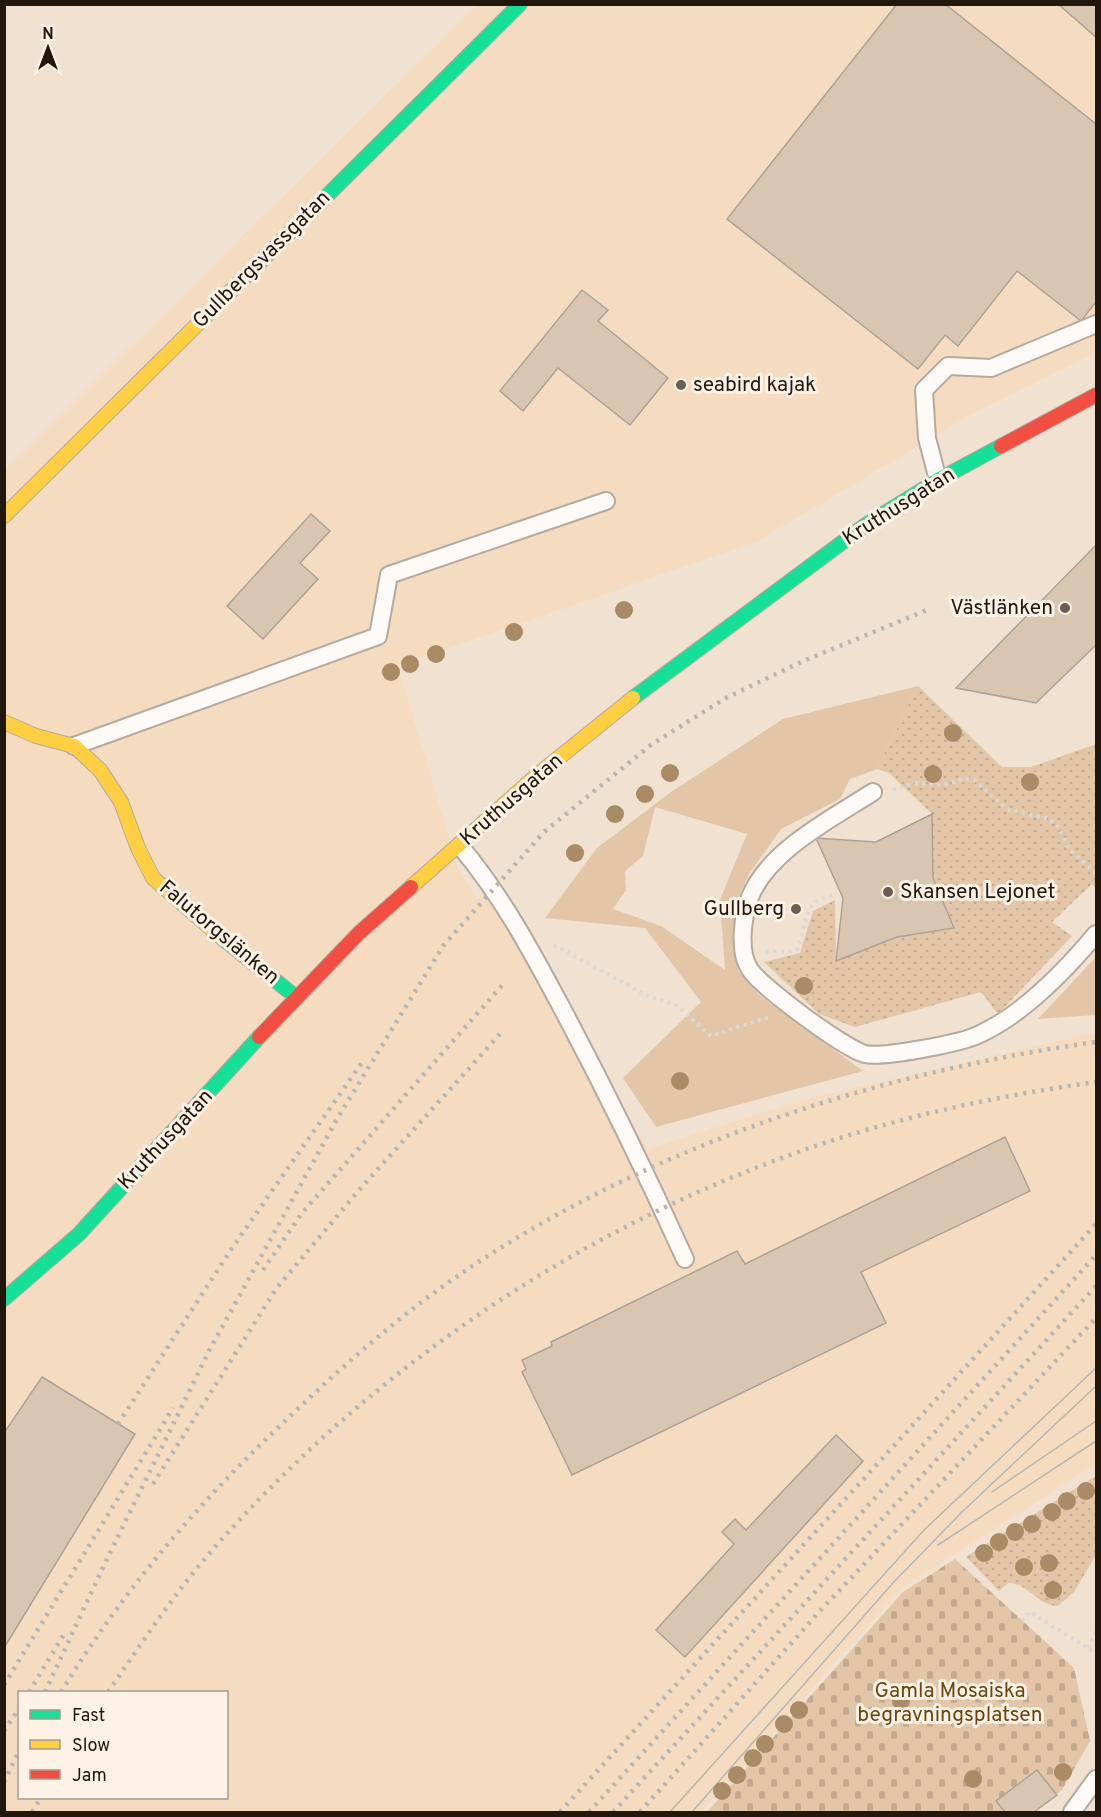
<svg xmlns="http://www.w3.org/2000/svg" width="1101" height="1817" viewBox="0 0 1101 1817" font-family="Overpass,sans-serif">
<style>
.built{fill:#f5dcc0;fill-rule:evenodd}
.green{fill:#e2c6a7;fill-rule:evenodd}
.cemetery{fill:url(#cemetery-stones)}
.park{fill:url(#park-dots)}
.building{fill:#d8c6b1;stroke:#aea296;stroke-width:1.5}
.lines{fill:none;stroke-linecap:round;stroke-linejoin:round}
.lane-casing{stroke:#b6a99d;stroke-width:20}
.fast-casing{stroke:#b6a99d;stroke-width:16}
.slow-casing{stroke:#b6a99d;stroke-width:16}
.jam-casing{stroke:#b6a99d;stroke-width:16}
.path{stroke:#ddd8d3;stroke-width:4;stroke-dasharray:3 4.5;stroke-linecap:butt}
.lane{stroke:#fdfaf8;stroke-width:16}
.fast{stroke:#16e098;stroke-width:14}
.slow{stroke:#ffcf43;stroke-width:14}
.jam{stroke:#f24e42;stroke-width:14}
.tram{stroke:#b9b5b1;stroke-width:1.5}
.rail{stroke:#b9b5b1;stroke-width:4.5;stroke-dasharray:3 6;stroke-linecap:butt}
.tree{fill:#a98b66}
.poi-dot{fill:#6a5e52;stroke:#fef2e7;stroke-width:2}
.labels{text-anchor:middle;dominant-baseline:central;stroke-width:6;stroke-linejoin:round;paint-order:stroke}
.street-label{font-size:21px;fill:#21170d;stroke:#fef2e7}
.poi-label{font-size:21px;fill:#21170d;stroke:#fef2e7;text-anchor:start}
.park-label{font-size:21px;fill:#6e450e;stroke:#fef2e7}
</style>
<defs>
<pattern id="cemetery-stones" width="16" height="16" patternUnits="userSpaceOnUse" patternTransform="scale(1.5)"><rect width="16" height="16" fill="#e2c6a7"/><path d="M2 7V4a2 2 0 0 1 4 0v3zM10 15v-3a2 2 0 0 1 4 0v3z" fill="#c2a98f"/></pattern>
<pattern id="park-dots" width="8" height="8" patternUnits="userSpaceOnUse" patternTransform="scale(1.5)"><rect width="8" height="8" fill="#e2c6a7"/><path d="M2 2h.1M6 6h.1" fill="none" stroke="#c2a98f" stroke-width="1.8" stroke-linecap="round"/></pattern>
</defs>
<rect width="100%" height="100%" fill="#f1e1d1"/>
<!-- built -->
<path class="built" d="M 477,5 L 1096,5 L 1096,353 L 965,418 L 758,541 L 398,666 L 458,868 L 477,900 L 490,888 L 647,1149 L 803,1100 L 1096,1032 L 1096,1464 L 901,1589 L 702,1812 L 5,1812 L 5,470 ZM 20,1692 L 226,1692 L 226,1798 L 20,1798 Z"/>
<!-- green -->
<g class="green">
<path d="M 918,686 L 877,769 L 850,779 L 840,799 L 781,829 L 749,874 L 735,905 L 733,938 L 738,971 L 759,995 L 863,1071 L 656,1127 L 623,1078 L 701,1002 L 645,928 L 545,918 L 597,848 L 671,792 L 783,719 ZM 655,807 L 747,834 L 720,900 L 725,970 L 661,926 L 613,909 L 626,890 L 625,871 L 643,856 Z"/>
<polygon points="1096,957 1096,1015 1038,1019"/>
</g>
<!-- cemetery -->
<polygon class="cemetery" points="955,1559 1074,1668 1090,1741 1062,1790 1034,1812 707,1812 903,1592"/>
<!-- park -->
<g class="park">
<polygon points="918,686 1002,767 1031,767 1096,744 1096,889 1092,884 1052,922 1072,936 998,1014 981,992 855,1027 819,1014 764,962 800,953 813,911 835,900 836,960 897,937 954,928 933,878 932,814 889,773 877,769"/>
<path d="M 1094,1477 L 1096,1479 L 1096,1555 L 1074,1592 L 1058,1606 C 1038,1606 1028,1583 1008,1583 L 999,1591 L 966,1557 Z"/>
</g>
<!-- building -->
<g class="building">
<polygon points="897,4 945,4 1096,124 1096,302 1081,321 1017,271 958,346 945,335 918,369 727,219"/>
<polygon points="1058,4 1096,4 1096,37"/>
<polygon points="582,290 608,310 598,321 668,378 630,425 558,368 523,411 500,391"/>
<polygon points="311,514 330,531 300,563 318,579 263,639 227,606"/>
<polygon points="1096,545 1096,645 1036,703 956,688"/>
<polygon points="932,814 933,878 954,928 897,937 836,961 843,898 816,838 876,842"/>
<polygon points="1005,1137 1030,1191 861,1272 886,1323 572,1475 522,1372 526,1369 522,1360 552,1346 551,1342 737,1251 745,1264"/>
<polygon points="42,1377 135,1434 4,1648 4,1433"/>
<polygon points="836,1435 863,1461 685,1657 656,1630 734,1544 722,1532 735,1519 746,1530"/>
<polygon points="1037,1770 1057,1795 1034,1812 1005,1812 996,1801"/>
</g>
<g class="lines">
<defs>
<g id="lane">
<polyline points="938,480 927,438 924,390 948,366 991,368 1096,324"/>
<polyline points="74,746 378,636 389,575 606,501"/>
<path d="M 873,792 C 833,818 769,850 750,897 C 743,915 738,950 749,968 C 758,985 845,1049 865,1054 C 883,1058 963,1043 980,1034 C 1025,1013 1065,971 1096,934"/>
<path d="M 460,846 C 503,897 533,954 564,1012 C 607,1093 647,1175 685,1259"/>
<polyline points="1072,1812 1096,1779"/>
</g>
<g id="fast">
<polyline points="236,286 520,4"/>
<polyline points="633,698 867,524 938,480 1001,446"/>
<polyline points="222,938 296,997"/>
<polyline points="4,1299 79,1234 259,1037"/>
</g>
<g id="slow">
<polyline points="4,516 236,286"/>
<polyline points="4,722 36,736 74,746 100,770 121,802 138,848 153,878 222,938"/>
<polyline points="411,887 536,776 633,698"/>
</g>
<g id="jam">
<polyline points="1001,446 1096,395"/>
<polyline points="259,1037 359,933 411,887"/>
</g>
</defs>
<!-- lane casing -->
<use href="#lane" class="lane-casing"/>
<!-- fast casing -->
<use href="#fast" class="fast-casing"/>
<!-- slow casing -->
<use href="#slow" class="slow-casing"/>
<!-- jam casing -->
<use href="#jam" class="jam-casing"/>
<!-- path -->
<g class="path">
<polyline points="893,789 917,783 944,785 966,778 974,780 1007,809 1049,819 1057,825 1070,850 1096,873"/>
<polyline points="554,945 650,997 676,1005 711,1036 769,1017"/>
<path d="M 766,951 L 789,952 L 797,949 C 808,925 800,901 834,895"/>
<polyline points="1022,1621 1030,1612 1096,1653"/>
<polyline points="1088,1648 1096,1632"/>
</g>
<!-- lane -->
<use href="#lane" class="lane"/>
<!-- fast -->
<use href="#fast" class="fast"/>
<!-- slow -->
<use href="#slow" class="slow"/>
<!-- jam -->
<use href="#jam" class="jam"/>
<!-- tram -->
<g class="tram">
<polyline points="992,1492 1096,1421"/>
<polyline points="938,1545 1096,1441"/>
<polyline points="670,1812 924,1530 1096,1368"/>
<polyline points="692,1812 892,1584 962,1512 1096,1386"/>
</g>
<!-- rail -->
<g class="rail">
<polyline points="263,1270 302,1213 504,983"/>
<polyline points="118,1424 230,1251 363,1061"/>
<polyline points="153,1484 276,1289 359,1190 501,1033"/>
<polyline points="4,1685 173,1408"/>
<polyline points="29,1692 66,1631"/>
<polyline points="45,1692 105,1563 210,1349 337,1119 443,946 544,832 652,744 726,698 801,662 927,610"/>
<path d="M 61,1692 C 122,1592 197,1504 283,1423 C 333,1375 385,1328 442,1287 C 631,1152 867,1074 1096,1042"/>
<path d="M 108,1692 C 142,1643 175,1592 215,1547 C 383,1357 602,1213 843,1137 C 926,1111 1011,1094 1096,1082"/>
<polyline points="4,1731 20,1707"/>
<polyline points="4,1782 20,1749"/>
<polyline points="32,1812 41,1798"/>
<polyline points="560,1812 1096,1224"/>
<polyline points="589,1812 1096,1255"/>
<polyline points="613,1812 1096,1286"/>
<polyline points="640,1812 820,1611 1096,1318"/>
</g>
</g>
<!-- trees -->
<g class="tree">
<circle cx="624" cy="610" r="9"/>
<circle cx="514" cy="632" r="9"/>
<circle cx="436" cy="654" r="9"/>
<circle cx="410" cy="664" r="9"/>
<circle cx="391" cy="672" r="9"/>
<circle cx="953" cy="733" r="9"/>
<circle cx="670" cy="773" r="9"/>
<circle cx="933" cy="774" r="9"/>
<circle cx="1030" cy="782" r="9"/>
<circle cx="645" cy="794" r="9"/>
<circle cx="615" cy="814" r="9"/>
<circle cx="575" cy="853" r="9"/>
<circle cx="804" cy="986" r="9"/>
<circle cx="680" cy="1081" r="9"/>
<circle cx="1086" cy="1491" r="9"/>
<circle cx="1067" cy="1501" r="9"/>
<circle cx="1052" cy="1512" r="9"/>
<circle cx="1032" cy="1524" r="9"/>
<circle cx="1015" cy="1532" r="9"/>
<circle cx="999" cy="1542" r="9"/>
<circle cx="984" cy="1553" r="9"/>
<circle cx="1049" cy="1563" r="9"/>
<circle cx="1024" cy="1567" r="9"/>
<circle cx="1053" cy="1590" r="9"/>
<circle cx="901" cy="1701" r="9"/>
<circle cx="799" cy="1710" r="9"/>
<circle cx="784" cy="1724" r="9"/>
<circle cx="765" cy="1744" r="9"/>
<circle cx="753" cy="1758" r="9"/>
<circle cx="1063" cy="1772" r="9"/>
<circle cx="737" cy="1775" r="9"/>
<circle cx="973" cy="1779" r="9"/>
<circle cx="722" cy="1791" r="9"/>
</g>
<!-- markers -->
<g class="poi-dot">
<circle cx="681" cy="385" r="6"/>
<circle cx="1065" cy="608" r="6"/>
<circle cx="888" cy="892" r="6"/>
<circle cx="796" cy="909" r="6"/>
</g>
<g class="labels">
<!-- street labels -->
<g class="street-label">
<text transform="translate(262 260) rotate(-45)">Gullbergsvassgatan</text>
<text transform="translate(899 507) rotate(-32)">Kruthusgatan</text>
<text transform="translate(512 800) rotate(-41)">Kruthusgatan</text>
<text transform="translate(219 933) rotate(40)">Falutorgslänken</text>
<text transform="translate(166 1140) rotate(-47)">Kruthusgatan</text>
</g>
<!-- poi labels -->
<g class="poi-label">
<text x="693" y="385">seabird kajak</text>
<text x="1053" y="608" text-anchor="end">Västlänken</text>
<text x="900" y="892">Skansen Lejonet</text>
<text x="784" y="909" text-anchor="end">Gullberg</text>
</g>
<!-- park labels -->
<g class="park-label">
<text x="950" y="1691">Gamla Mosaiska<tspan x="950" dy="24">begravningsplatsen</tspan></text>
</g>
</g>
<!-- border -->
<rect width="1101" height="1817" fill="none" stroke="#21170d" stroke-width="12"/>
<!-- legend -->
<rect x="18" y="1691" width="210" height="108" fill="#fef2e7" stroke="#a69a90" stroke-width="1.5"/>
<rect x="30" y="1710" width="30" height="9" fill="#16e098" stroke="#a69a90" stroke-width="1.5"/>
<text x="72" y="1721" font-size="18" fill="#21170d">Fast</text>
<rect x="30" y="1740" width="30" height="9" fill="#ffcf43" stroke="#a69a90" stroke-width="1.5"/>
<text x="72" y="1751" font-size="18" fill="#21170d">Slow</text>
<rect x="30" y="1770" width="30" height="9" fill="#f24e42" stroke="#a69a90" stroke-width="1.5"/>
<text x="72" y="1781" font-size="18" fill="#21170d">Jam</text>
<!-- north arrow -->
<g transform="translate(48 48)" stroke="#fef2e7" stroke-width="4.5" paint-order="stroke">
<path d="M0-4.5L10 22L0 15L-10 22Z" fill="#21170d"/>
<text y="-9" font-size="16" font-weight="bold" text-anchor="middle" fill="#21170d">N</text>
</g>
</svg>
